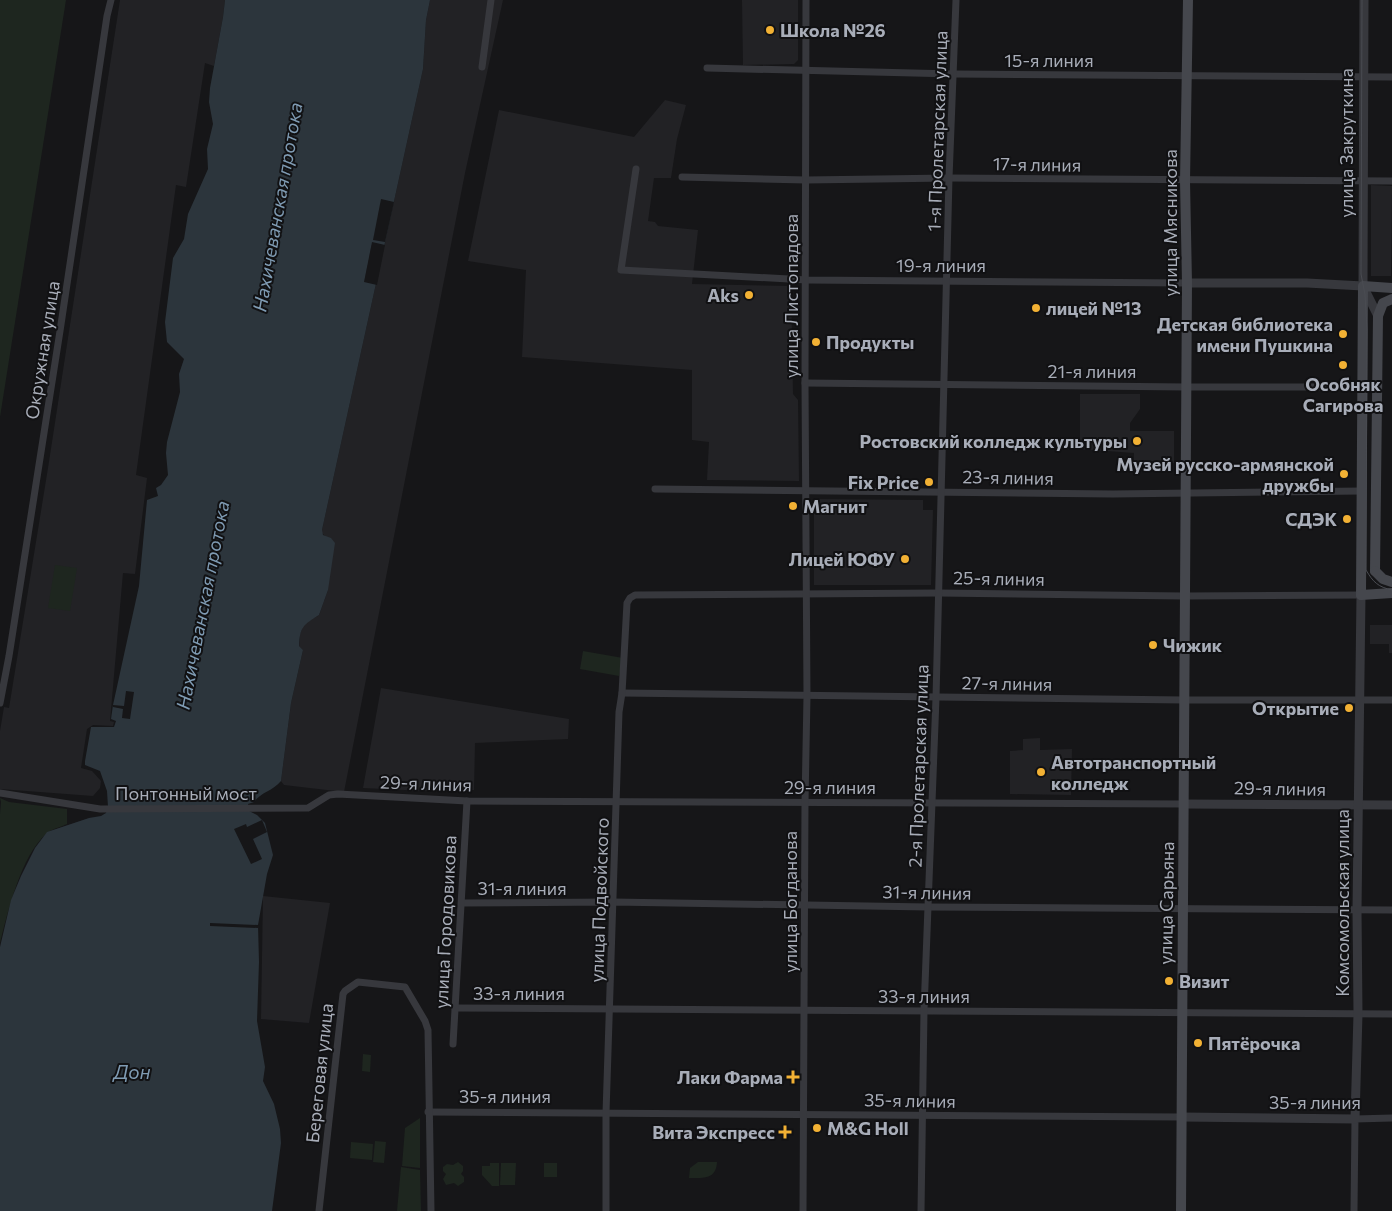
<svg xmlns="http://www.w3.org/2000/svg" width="1392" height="1211" viewBox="0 0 1392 1211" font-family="Commissioner,sans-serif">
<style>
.built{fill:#222225}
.green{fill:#1e261f}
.water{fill:#2c353c}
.pier{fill:#161618}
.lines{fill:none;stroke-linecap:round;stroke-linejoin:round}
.minor{stroke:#37383d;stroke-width:7}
.tertiary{stroke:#37383d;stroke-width:9}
.secondary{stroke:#45474d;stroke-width:10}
.tram{stroke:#4a4c52;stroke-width:1}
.poi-dot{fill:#f2b134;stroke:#111113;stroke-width:2}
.labels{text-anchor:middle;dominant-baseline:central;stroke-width:4;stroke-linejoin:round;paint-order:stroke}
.poi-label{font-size:18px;font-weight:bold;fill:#a8adb8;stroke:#111113;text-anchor:end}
.street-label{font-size:18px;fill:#a8adb8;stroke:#111113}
.water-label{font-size:19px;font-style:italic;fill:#7f9bb3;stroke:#111113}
</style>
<rect width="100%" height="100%" fill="#161618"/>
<!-- built -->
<g class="built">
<polygon points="120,0 225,0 223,17 214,66 205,63 186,187 176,185 136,475 147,478 135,574 123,573 110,721 114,722 113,726 93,725 87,729 81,768 92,771 101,781 100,788 93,796 0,789 0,731 4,707 9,708 48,468"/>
<polygon points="430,0 503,0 465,173 344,792 284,785 281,781 291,703 303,650 299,646 300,634 304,624 319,615 328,590 325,536 322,533 322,530 423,69 426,20"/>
<polygon points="742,0 798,0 798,60 794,64 743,65"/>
<polygon points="665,100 686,105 677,139 671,178 654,178 648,221 655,222 658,226 698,230 692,284 791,286 793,394 798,400 799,481 707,480 709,442 692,440 692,370 522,357 526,270 468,261 499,110 634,137"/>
<polygon points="1371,185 1392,186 1391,276 1371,276"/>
<polygon points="1080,394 1140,394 1140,409 1130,423 1130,431 1174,431 1174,463 1134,464 1134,453 1080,449"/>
<polygon points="814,499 923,500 923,510 933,510 931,585 814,585"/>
<polygon points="1370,625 1392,625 1392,653 1389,653 1389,644 1370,644"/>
<polygon points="381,688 569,719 568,739 475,743 474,790 425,791 363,788"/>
<polygon points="1040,738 1040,750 1072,749 1071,795 1010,794 1010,751 1023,750 1023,739"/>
<polygon points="263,896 330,903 309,1023 261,1019"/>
</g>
<!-- green -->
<g class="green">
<polygon points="0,0 66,0 0,417"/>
<polygon points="55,565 77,568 70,611 48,608"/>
<polygon points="583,651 623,658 619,676 580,669"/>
<path d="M 0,798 L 9,802 L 67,809 L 67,824 C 61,827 51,829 46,834 C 21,856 8,911 0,943 L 0,814 L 1,802 Z"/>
<polygon points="363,1054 371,1055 370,1072 362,1071"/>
<polygon points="420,1118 420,1168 402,1166 405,1128"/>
<polygon points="375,1141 386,1142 384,1163 373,1162"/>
<polygon points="351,1142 373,1144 372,1160 350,1158"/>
<polygon points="458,1162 463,1166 463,1171 461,1174 464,1177 464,1182 458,1186 454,1183 446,1185 443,1179 446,1174 443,1171 443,1167 447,1164 453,1165"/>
<path d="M 698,1162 L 717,1162 C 716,1180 703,1178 689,1178 L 690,1168 Z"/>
<polygon points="490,1163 499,1163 499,1186 492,1186 482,1175 482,1166 490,1166"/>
<polygon points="501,1163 516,1163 515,1185 500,1185"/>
<rect x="544" y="1163" width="13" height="14"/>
<polygon points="401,1167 420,1170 421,1211 397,1211"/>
</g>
<!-- water -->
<path class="water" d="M 225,0 L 430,0 L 426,20 L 423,69 L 322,530 L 323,535 L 331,538 L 335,543 L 328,590 L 319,615 C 303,625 300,627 299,646 L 303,650 L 291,703 L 281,781 C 273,791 261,792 254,802 L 248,804 L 249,811 L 257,815 L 265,823 L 273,855 L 267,874 L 258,925 L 259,962 L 257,1021 L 265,1067 L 263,1081 L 274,1104 L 280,1129 L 281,1143 L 272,1211 L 0,1211 L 0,947 L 11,900 L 21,876 L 35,848 L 47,832 L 89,818 L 101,816 L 106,813 L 108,807 L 107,791 L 100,771 L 85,765 L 85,761 L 91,727 L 114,727 L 116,721 L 111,719 L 113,705 L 139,586 L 147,500 L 158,496 L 156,488 L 161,485 L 168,475 L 166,453 L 167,442 L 180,392 L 179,374 L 184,359 L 167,342 L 165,322 L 173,258 L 184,239 L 188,214 L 208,169 L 207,149 L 213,124 L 209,102 L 210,88 L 223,17 Z"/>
<!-- pier -->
<g class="pier">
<polygon points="381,199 394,202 385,242 373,240"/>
<polygon points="372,242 385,245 377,285 364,282"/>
<polygon points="126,691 134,692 130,719 122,718 123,709 113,707 113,705 124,706"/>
<polygon points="262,820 267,832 253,839 262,859 251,864 234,829 246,824 247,827"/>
<polygon points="210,923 258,925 258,928 210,926"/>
</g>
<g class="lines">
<!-- minor -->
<g class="minor">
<polyline points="482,67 491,0"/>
<polyline points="707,68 954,74 1392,77"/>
<polyline points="636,169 621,270 807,280 1187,283"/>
<polyline points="682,177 806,180 949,178 1392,181"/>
<polyline points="805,383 1186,387 1377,387"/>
<polyline points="655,489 1113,494 1362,491"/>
<polyline points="622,693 1184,700 1392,700"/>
<polyline points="0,703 9,656 60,331 107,16 111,0"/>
<polyline points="0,793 100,809 308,808 329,795 338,794 467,801 1183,804"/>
<polyline points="462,903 613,902 928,907 1392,910"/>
<polyline points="455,1008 1392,1014"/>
<polyline points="453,1044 467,801"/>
<polyline points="428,1112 1181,1117"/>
<polyline points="319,1211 343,994 345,991 358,982 405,987 425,1021 428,1030 431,1211"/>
<polyline points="606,1211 606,1113 619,712 622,693 627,603 630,598 635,595 939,593 1184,596 1361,595"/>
<polyline points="803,1211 805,803 807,696 805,383 806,0"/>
<polyline points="921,1211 924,1011 936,698 949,178 956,0"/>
<polyline points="1354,1211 1355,1119 1392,1118"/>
</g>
<!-- tertiary -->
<g class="tertiary">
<polyline points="1187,283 1307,283 1363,286"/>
<polyline points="1363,286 1364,0"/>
<polyline points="1363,286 1378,316"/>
<polyline points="1183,804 1392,805"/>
<polyline points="1181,1117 1355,1119 1358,1014 1357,910 1361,595"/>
</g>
<!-- secondary -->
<g class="secondary">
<polyline points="1375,571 1378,316 1383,303 1392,299"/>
<polyline points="1375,571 1383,579 1392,582"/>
<polyline points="1361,595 1363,286 1392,288"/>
<polyline points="1361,595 1392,593"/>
<polyline points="1181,1211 1187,283 1185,181 1188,0"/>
</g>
<!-- tram -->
<path class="tram" d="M 1362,0 L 1361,274 L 1365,295 L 1367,329 L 1366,570 C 1373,582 1378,587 1392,590"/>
</g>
<!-- markers -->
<g class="poi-dot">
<circle cx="770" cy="30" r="5"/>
<circle cx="749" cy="295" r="5"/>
<circle cx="1036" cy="308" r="5"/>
<circle cx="1343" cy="334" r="5"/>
<circle cx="816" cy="342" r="5"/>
<circle cx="1343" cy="365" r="5"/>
<circle cx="1137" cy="441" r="5"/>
<circle cx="1344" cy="474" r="5"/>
<circle cx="929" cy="482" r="5"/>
<circle cx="793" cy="506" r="5"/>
<circle cx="1347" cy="519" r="5"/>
<circle cx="905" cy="559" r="5"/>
<circle cx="1153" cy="645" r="5"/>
<circle cx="1349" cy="708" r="5"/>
<circle cx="1041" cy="772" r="5"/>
<circle cx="1169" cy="981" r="5"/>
<circle cx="1198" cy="1043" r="5"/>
<path d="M790.5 1069.5h5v5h5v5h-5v5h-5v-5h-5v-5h5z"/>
<circle cx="817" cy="1128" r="5"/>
<path d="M782.5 1124.5h5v5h5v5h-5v5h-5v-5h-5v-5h5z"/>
</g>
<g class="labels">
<!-- poi labels -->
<g class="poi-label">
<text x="780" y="30" text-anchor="start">Школа №26</text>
<text x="739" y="295">Aks</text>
<text x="1046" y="308" text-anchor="start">лицей №13</text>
<text x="1333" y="324">Детская библиотека<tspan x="1333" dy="21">имени Пушкина</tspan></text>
<text x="826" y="342" text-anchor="start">Продукты</text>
<text x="1343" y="384" text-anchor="middle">Особняк<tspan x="1343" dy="21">Сагирова</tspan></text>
<text x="1127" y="441">Ростовский колледж культуры</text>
<text x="1334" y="464">Музей русско-армянской<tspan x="1334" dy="21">дружбы</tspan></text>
<text x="919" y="482">Fix Price</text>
<text x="803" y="506" text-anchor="start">Магнит</text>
<text x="1337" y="519">СДЭК</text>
<text x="895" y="559">Лицей ЮФУ</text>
<text x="1163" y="645" text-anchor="start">Чижик</text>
<text x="1339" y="708">Открытие</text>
<text x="1051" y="762" text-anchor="start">Автотранспортный<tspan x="1051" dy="21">колледж</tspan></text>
<text x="1179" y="981" text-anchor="start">Визит</text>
<text x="1208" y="1043" text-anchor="start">Пятёрочка</text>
<text x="783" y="1077">Лаки Фарма</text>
<text x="827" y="1128" text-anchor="start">M&amp;G Holl</text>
<text x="775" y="1132">Вита Экспресс</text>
</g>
<!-- street labels -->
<g class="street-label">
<text x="1049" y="60">15-я линия</text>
<text transform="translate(937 131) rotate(-88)">1-я Пролетарская улица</text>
<text transform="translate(1346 143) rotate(-90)">улица Закруткина</text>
<text transform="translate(1037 164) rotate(1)">17-я линия</text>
<text transform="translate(1170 223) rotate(-90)">улица Мясникова</text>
<text x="941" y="265">19-я линия</text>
<text transform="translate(791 296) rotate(-90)">улица Листопадова</text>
<text transform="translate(42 350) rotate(-81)">Окружная улица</text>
<text x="1092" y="371">21-я линия</text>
<text transform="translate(1008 477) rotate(1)">23-я линия</text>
<text transform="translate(999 578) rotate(1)">25-я линия</text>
<text transform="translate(1007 683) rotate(1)">27-я линия</text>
<text transform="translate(918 766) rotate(-88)">2-я Пролетарская улица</text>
<text transform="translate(426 783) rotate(2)">29-я линия</text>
<text x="830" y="787">29-я линия</text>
<text transform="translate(1280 788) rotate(1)">29-я линия</text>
<text x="186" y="793">Понтонный мост</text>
<text x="522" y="888">31-я линия</text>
<text transform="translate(927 892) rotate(1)">31-я линия</text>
<text transform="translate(599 900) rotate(-88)">улица Подвойского</text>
<text transform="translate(790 902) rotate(-90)">улица Богданова</text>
<text transform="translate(1166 903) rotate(-89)">улица Сарьяна</text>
<text transform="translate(1342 903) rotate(-90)">Комсомольская улица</text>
<text transform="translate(445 922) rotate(-87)">улица Городовикова</text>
<text x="519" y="993">33-я линия</text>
<text x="924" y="996">33-я линия</text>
<text transform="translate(319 1073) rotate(-84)">Береговая улица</text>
<text x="505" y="1096">35-я линия</text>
<text transform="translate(910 1100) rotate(1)">35-я линия</text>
<text x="1315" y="1102">35-я линия</text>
</g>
<!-- water labels -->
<g class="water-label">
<text transform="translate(277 207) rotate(-80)">Нахичеванская протока</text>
<text transform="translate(202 605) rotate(-79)">Нахичеванская протока</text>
<text x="132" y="1071">Дон</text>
</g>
</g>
</svg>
